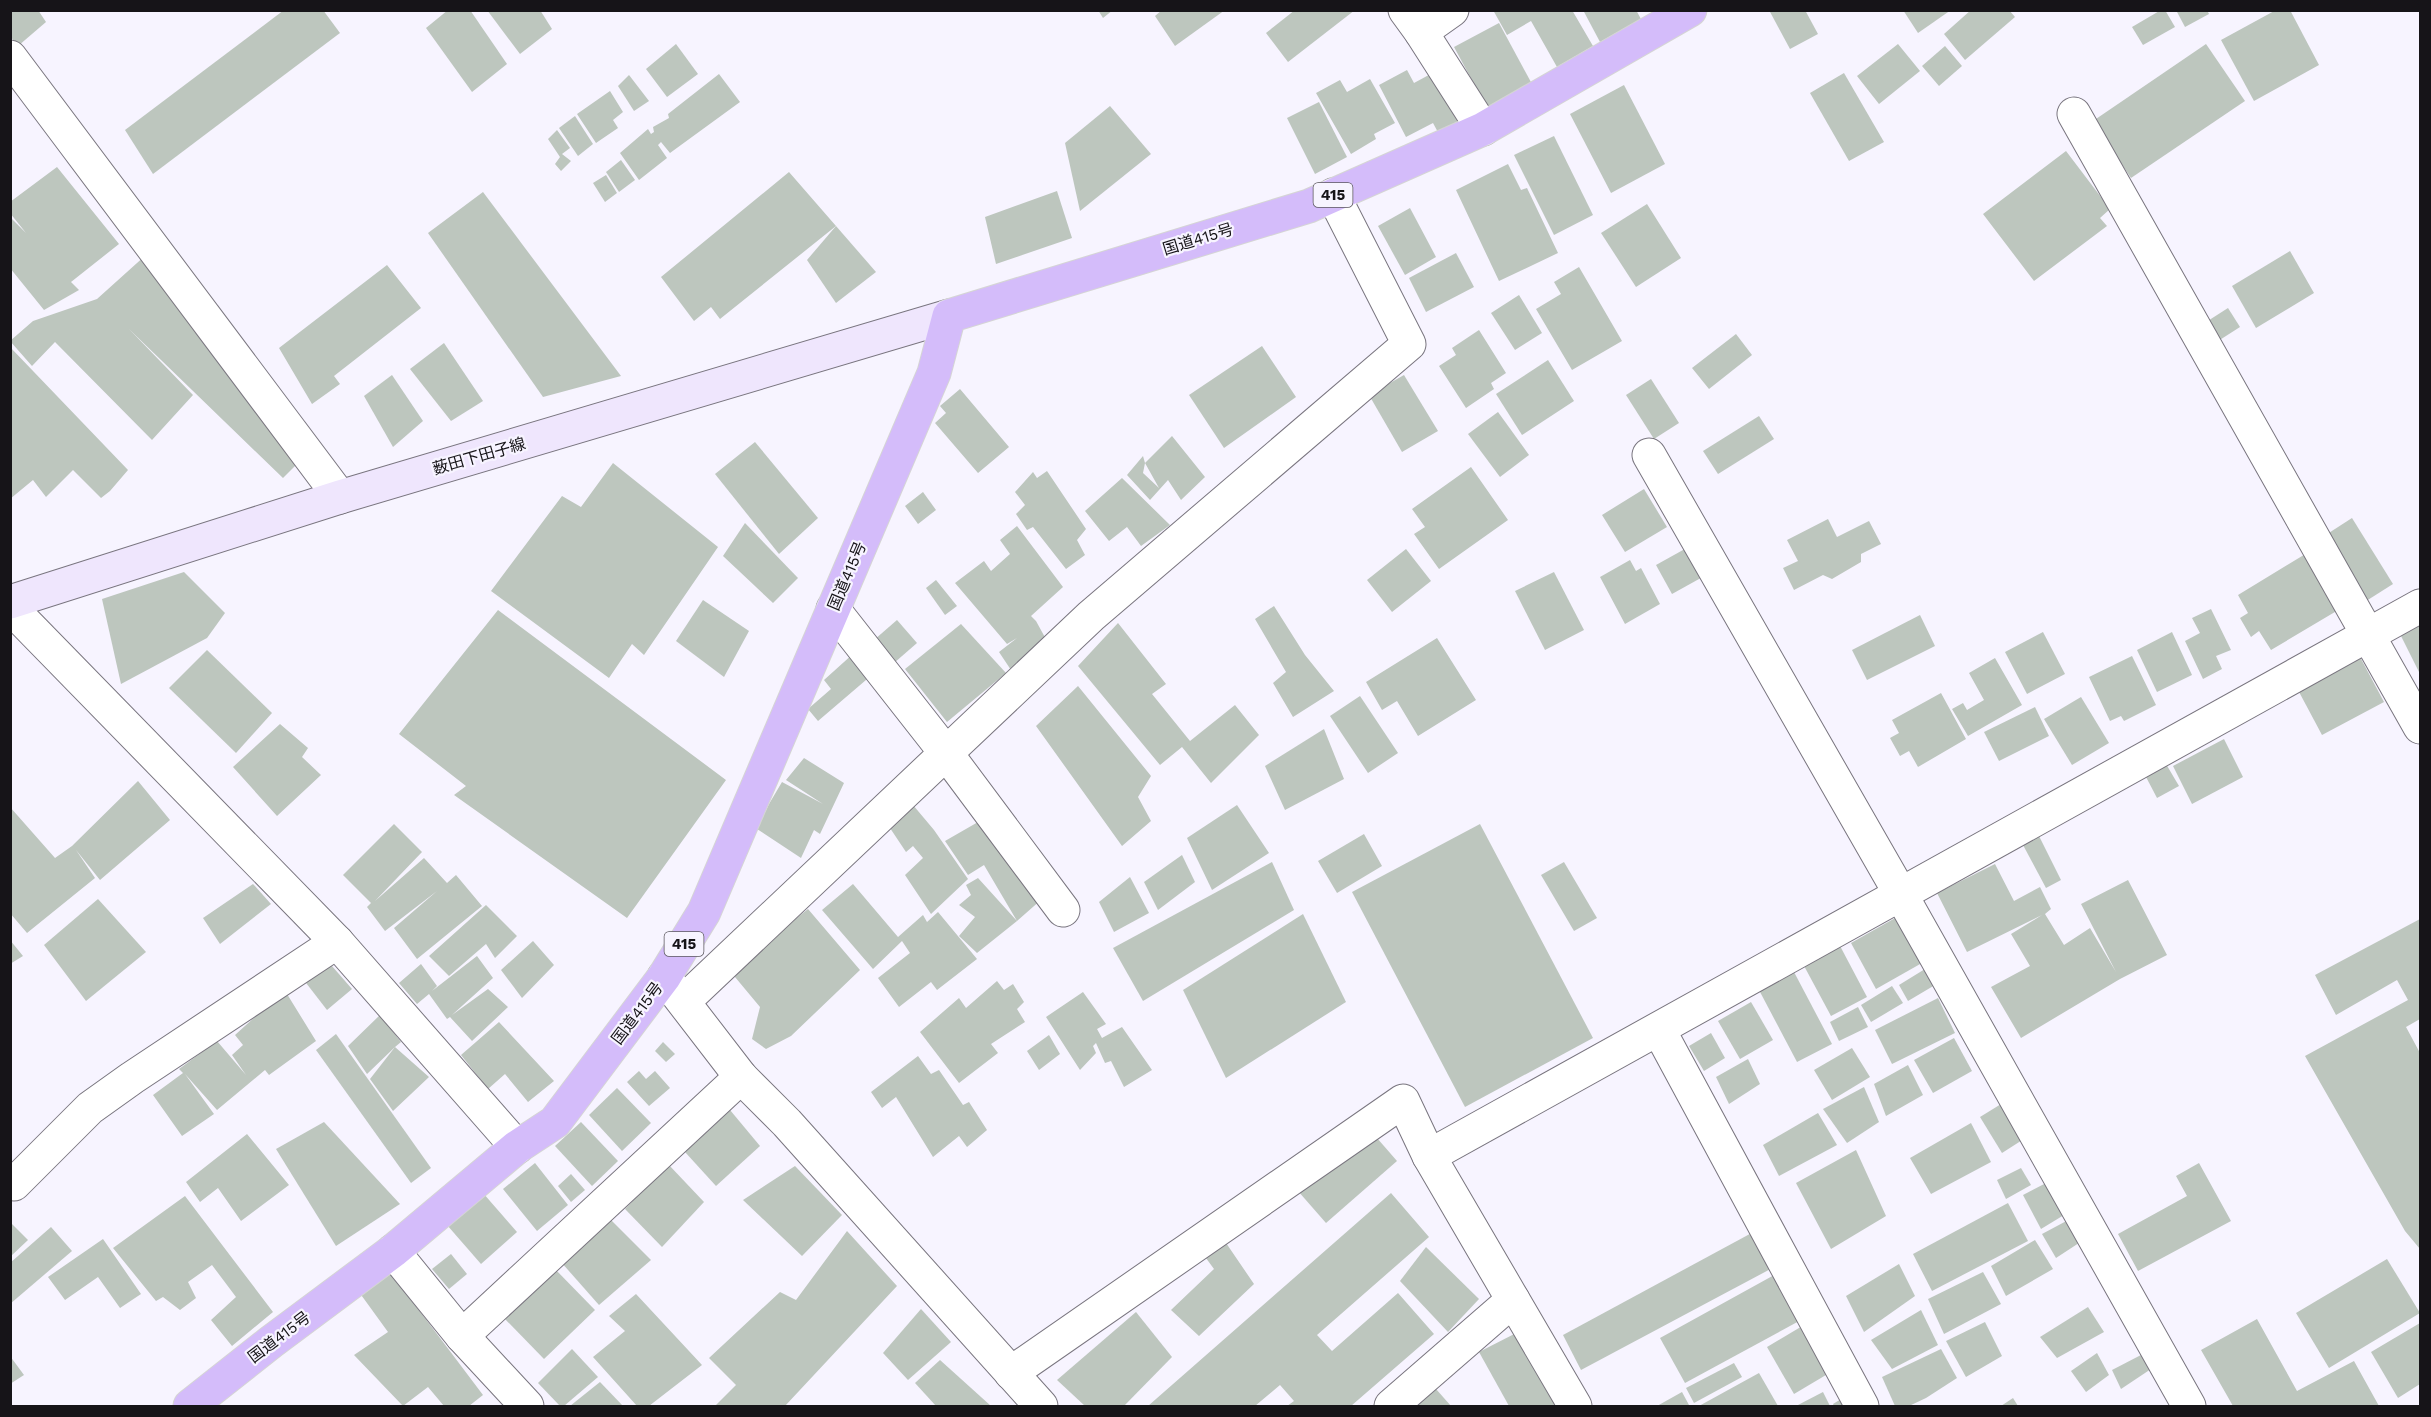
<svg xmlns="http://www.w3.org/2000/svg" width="2431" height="1417" viewBox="0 0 2431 1417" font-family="'Work Sans','Noto Sans JP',sans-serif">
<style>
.building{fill:#bdc6be}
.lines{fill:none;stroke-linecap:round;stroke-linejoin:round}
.minor-casing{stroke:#79757f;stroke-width:35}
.tertiary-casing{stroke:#79757f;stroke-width:35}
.secondary-casing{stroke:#79757f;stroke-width:35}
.trunk-casing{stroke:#d5d5d5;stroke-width:35}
.minor{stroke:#fff;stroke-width:33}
.tertiary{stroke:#fff;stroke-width:33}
.secondary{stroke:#efe6fd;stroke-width:33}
.trunk{stroke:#d4bcfa;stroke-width:33}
.labels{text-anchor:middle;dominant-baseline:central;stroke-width:4.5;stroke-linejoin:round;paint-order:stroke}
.shield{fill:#f7f4ff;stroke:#5a575d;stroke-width:1.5}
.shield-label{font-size:15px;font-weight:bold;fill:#161418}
.street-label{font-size:16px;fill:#161418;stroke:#f7f4ff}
</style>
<rect width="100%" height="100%" fill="#f7f4ff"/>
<!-- building -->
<g class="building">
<polygon points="10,10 38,10 46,22 18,46 10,36"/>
<polygon points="284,10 323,10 340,33 153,174 125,130"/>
<polygon points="448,10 470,10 507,64 472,92 426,28"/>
<polygon points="487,10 540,10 552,29 520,54"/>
<polygon points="1098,10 1113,10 1103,18"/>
<polygon points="1162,10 1225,10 1175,46 1155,16"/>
<polygon points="1295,10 1355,10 1288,62 1266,33"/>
<polygon points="1493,10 1572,10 1593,46 1557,67 1531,21 1507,35"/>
<polygon points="1583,10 1636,10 1641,19 1600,42"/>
<polygon points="1769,10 1805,10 1818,34 1790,49"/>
<polygon points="1903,10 1951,10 1918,33"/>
<polygon points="1971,10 2009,10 2015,17 1965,60 1944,34"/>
<polygon points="2161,10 2165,10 2175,27 2143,45 2132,27"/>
<polygon points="2176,10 2207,10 2209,14 2185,27"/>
<polygon points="2276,10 2290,10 2319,65 2254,101 2221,40"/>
<polygon points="1499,23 1532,84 1487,108 1454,47"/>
<polygon points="676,44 698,74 667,97 646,69"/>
<polygon points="1898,44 1920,71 1879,104 1857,76"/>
<polygon points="2206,44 2245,101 2131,178 2093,121"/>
<polygon points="1945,46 1962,66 1939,86 1922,66"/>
<polygon points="1407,70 1414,83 1438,70 1465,123 1440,136 1433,123 1406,137 1379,85"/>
<polygon points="1844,73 1884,142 1849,161 1810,93"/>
<polygon points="719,74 740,102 670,153 661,142 658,145 667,158 639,180 620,153 648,129 651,134 654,132 653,127 669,118 668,114"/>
<polygon points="629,75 649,101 634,111 618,86"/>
<polygon points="1370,79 1395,123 1374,134 1376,139 1351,154 1316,93 1340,80 1347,92"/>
<polygon points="1624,85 1665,164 1611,193 1570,114"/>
<polygon points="610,91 623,112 613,120 618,128 596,143 577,114"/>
<polygon points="1319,102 1347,157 1315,174 1287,118"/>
<polygon points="1110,106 1151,154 1080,211 1065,143"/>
<polygon points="575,116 593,144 578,156 559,128"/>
<polygon points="557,130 570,148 562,154 571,161 561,171 555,164 560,157 548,139"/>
<polygon points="1554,136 1593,215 1554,235 1514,155"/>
<polygon points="2066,151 2110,209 2100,218 2107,226 2034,281 1983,214"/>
<polygon points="621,160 635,180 619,192 606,172"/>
<polygon points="1508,164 1521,190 1527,188 1558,253 1499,281 1456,190"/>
<polygon points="57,167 119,244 71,282 79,290 44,310 10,268 10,217 26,233 10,213 10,202"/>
<polygon points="789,172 836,226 720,319 711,307 694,321 661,277"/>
<polygon points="606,175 617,193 605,202 593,183"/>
<polygon points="1057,191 1072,238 996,264 985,217"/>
<polygon points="483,192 621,376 543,397 428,233"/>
<polygon points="1647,204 1681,258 1636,287 1601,233"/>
<polygon points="1410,208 1436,257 1405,275 1378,226"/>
<polygon points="836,226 876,272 836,303 807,260"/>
<polygon points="2290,251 2314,293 2256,328 2232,286"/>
<polygon points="1456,253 1474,287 1426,312 1409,278"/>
<polygon points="147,254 301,460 283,478 129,329 193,395 152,440 55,342 32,366 10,341 33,321 97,299"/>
<polygon points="387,265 421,308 334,376 340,384 312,404 279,348"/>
<polygon points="1579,267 1622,341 1572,370 1536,309 1561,294 1554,282"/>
<polygon points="1519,295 1542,333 1515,350 1491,313"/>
<polygon points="2228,308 2240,327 2215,343 2203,324"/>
<polygon points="1479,330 1506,373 1491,383 1494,389 1466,408 1439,366 1456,355 1452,348"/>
<polygon points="1736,334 1752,355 1709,389 1692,368"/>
<polygon points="444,343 483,401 451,421 410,369"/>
<polygon points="1262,346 1296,397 1224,448 1189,395"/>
<polygon points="10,347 128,470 110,491 101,498 73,470 46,497 33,480 10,499"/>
<polygon points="1548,360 1574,401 1522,435 1496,394"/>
<polygon points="392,375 423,421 393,447 364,396"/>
<polygon points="1404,375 1438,431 1402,452 1369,395"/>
<polygon points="1651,379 1679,423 1654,439 1626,395"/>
<polygon points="960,389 1009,447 978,473 935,423 946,413 940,406"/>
<polygon points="1498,412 1529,455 1500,477 1468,434"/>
<polygon points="1759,416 1774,439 1718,474 1703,451"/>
<polygon points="1172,436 1205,477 1181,500 1168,480 1150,500 1127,475 1143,456 1145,463 1143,473 1159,488 1145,463"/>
<polygon points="755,442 818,518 779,554 715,474"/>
<polygon points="613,463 718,547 644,655 632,644 609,678 491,591 562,496 581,507"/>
<polygon points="1471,467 1508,520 1439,569 1414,534 1425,527 1412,509"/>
<polygon points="1047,471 1086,529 1077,540 1085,555 1066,569 1033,527 1027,530 1016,514 1025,505 1015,492 1033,472 1037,478"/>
<polygon points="1122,478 1170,525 1141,546 1127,527 1109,541 1085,511"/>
<polygon points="1644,489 1667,527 1625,552 1602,515"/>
<polygon points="923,492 936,510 918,524 905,506"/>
<polygon points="2352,518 2393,584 2363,603 2321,538"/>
<polygon points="1828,519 1837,537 1869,521 1881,544 1861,554 1861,562 1832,579 1823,575 1794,590 1783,568 1798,561 1787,540"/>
<polygon points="745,523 798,578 773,603 723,556"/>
<polygon points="1017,526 1063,587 1031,616 1036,621 1047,641 1013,673 999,652 1017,638 1007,644 955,583 984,561 991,571 1010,554 1000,540"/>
<polygon points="1692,545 1708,574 1672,594 1656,565"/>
<polygon points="1406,549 1431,581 1392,612 1367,580"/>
<polygon points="2312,550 2345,606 2271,650 2259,631 2251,637 2240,618 2248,613 2238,595"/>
<polygon points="1630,560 1636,571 1641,568 1660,604 1625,624 1600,577"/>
<polygon points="184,572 225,613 207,638 121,684 102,599"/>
<polygon points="1554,572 1584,630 1545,650 1515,591"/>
<polygon points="936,580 957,606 945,615 926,588"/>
<polygon points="703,600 749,631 724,677 676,641"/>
<polygon points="1274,606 1305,655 1334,691 1293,717 1273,683 1286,672 1255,619"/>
<polygon points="2211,609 2231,650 2216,656 2222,669 2203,679 2185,641 2200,633 2192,618"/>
<polygon points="498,610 726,780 627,918 454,795 466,786 399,734"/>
<polygon points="1920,615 1935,646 1867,680 1852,650"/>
<polygon points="897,620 917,643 894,663 874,640"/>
<polygon points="1118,623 1166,684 1152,694 1190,741 1235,705 1259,735 1211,783 1182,747 1160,765 1078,666"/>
<polygon points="961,624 1006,673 947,722 905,669"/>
<polygon points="2420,624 2420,674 2400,634"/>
<polygon points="2043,632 2065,674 2027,694 2005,652"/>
<polygon points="2172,632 2192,675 2157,692 2137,650"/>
<polygon points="1437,638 1476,700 1418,736 1397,701 1382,710 1366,682"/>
<polygon points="207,650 272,713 236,753 169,688"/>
<polygon points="854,653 873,674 818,721 808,709 831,689 824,680"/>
<polygon points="2132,656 2156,705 2124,721 2121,716 2110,721 2089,677"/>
<polygon points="2360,657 2384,702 2322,735 2298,690"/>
<polygon points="1995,658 2022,705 1968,736 1952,709 1963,703 1967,710 1984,700 1969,673"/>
<polygon points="1078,686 1151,776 1138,797 1151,821 1122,846 1036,726"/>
<polygon points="1941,693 1966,739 1918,767 1909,751 1900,756 1890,738 1899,733 1892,720"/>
<polygon points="1360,696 1398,753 1368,773 1330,716"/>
<polygon points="2081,697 2109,743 2072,765 2044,719"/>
<polygon points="2035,707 2049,736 1999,761 1984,732"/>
<polygon points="280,724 308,748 302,757 321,775 277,816 233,767"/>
<polygon points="1324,729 1344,779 1285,810 1265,766"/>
<polygon points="2224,739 2243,777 2192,804 2173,766"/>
<polygon points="804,758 844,783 820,834 814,830 801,858 757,829 769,804 782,782 823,804 786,780"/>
<polygon points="2166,764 2179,786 2157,798 2145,775"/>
<polygon points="138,781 170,820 100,880 76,850 95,878 27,933 10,913 10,807 55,858 72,846"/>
<polygon points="913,805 934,830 968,879 931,914 905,875 923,858 913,846 906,852 888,825"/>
<polygon points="1237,805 1269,853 1212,890 1187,838"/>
<polygon points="992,814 1042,899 1017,921 977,953 959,936 975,917 959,905 971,895 966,885 978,878 1017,921 984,865 968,875 945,841"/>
<polygon points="394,824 422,852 375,901 424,858 447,883 456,875 482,906 417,959 394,928 437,891 385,931 367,907 371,903 343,875"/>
<polygon points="1480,824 1593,1038 1465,1107 1352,892"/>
<polygon points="1364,834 1382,866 1337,893 1318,861"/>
<polygon points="2039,836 2061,880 2046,888 2023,845"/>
<polygon points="1182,855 1195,882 1158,910 1144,882"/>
<polygon points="1272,862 1294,910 1143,1001 1113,948"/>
<polygon points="1564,862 1597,918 1574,931 1541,875"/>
<polygon points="1995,864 2014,901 2040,887 2051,909 2045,914 2064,945 2090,928 2116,972 2081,904 2128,880 2167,955 2120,979 2021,1038 1991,987 2030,966 2011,934 2042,915 1967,952 1937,893"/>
<polygon points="1130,877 1149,913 1114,932 1099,902"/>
<polygon points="253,884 271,904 220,944 203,918"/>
<polygon points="853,884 898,937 923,915 927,922 938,912 977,959 937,990 931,982 899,1007 878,978 910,953 902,941 873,969 822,910"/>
<polygon points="98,899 146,952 86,1001 44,945"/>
<polygon points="486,905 517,936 495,958 486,944 449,976 429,956"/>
<polygon points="808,909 860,970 791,1036 766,1049 752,1039 760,1007 730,971"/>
<polygon points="1904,913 1929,959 1876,989 1851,943"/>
<polygon points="1303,914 1346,1002 1226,1078 1183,990"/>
<polygon points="2420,919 2420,1019 2406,1027 2420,1053 2420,1249 2405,1231 2305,1056 2408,1000 2397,980 2336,1015 2315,975"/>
<polygon points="10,940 23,956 10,964"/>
<polygon points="533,941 554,965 522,998 501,970"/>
<polygon points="1839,944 1867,997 1831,1016 1803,964"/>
<polygon points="477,956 493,978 452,1015 488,989 508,1007 472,1041 450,1017 447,1019 429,994 417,1004 399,983 421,964 437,986 432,991"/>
<polygon points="325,958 352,989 327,1010 303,979"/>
<polygon points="1925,969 1935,985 1908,1001 1899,985"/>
<polygon points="1794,972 1832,1044 1797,1062 1759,990"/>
<polygon points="997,981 1004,990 1013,984 1024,1002 1017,1009 1025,1022 991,1044 998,1053 959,1083 920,1032 959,998 966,1008"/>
<polygon points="1892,986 1903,1003 1871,1022 1861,1005"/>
<polygon points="1083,992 1106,1024 1097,1029 1102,1038 1122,1027 1152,1070 1124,1087 1111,1061 1105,1063 1096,1043 1093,1046 1096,1053 1080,1070 1046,1017"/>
<polygon points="287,994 316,1041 269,1075 265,1070 217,1110 185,1074 214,1114 182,1136 153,1095 183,1073 179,1069 217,1041 246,1075 232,1055 243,1045 235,1035 256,1016 254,1013"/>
<polygon points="1938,998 1955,1033 1892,1064 1875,1030"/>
<polygon points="1751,1002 1773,1040 1740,1059 1718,1021"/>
<polygon points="1858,1007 1868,1027 1839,1041 1830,1022"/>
<polygon points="380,1015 401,1042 395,1047 429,1077 393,1111 370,1079 395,1047 367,1074 348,1046"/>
<polygon points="499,1022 554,1081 528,1102 505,1074 488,1089 461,1055"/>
<polygon points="1711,1033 1725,1058 1704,1071 1689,1046"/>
<polygon points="336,1034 431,1168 411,1183 316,1050"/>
<polygon points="1049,1035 1060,1054 1039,1070 1027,1051"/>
<polygon points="1954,1038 1972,1071 1933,1093 1914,1060"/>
<polygon points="663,1042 675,1054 666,1062 655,1051"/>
<polygon points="1852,1048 1870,1077 1832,1100 1814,1070"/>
<polygon points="918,1056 931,1074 939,1070 963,1105 969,1102 987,1130 967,1147 959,1136 933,1157 896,1097 882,1108 871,1092"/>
<polygon points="1748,1059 1760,1084 1729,1104 1716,1077"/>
<polygon points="1908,1065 1923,1095 1886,1116 1874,1084"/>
<polygon points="639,1071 646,1079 655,1071 670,1088 649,1106 627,1082"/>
<polygon points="1864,1087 1879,1122 1847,1143 1823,1109"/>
<polygon points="617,1088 651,1123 622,1151 589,1115"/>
<polygon points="2006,1101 2027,1137 2002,1153 1980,1117"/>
<polygon points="730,1110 760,1146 716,1186 685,1152"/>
<polygon points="1818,1113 1837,1145 1779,1176 1763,1145"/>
<polygon points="324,1122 400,1204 336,1246 276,1149"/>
<polygon points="581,1122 618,1161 592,1186 555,1146"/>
<polygon points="1971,1123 1991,1162 1931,1194 1910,1158"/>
<polygon points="1370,1130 1397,1161 1326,1223 1298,1191"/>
<polygon points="247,1134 289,1185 241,1221 218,1188 200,1202 186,1182"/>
<polygon points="1856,1150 1886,1216 1831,1249 1796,1183"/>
<polygon points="535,1163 568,1205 537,1231 503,1189"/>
<polygon points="2199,1163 2231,1221 2138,1271 2118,1234 2187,1196 2176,1176"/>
<polygon points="668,1164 704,1202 662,1247 625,1209"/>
<polygon points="795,1166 842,1215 802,1256 743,1200"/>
<polygon points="2021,1168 2031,1185 2006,1199 1997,1180"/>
<polygon points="571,1174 585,1190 571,1202 558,1186"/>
<polygon points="2050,1181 2064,1215 2041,1229 2023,1195"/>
<polygon points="483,1193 517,1232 481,1264 447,1225"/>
<polygon points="1391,1193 1429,1237 1317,1335 1332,1351 1398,1293 1434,1334 1351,1406 1287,1406 1294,1401 1280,1385 1255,1406 1148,1406"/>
<polygon points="185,1196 273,1312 232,1346 211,1320 236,1297 212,1265 188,1282 196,1298 180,1310 163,1297 156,1301 113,1248"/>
<polygon points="2008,1203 2028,1241 1932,1291 1913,1254"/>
<polygon points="2072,1218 2082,1241 2056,1258 2042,1234"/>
<polygon points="611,1220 651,1260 599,1305 561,1262"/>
<polygon points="10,1222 28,1240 10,1257"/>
<polygon points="51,1227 72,1251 10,1304 10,1263"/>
<polygon points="1759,1229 1778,1265 1581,1370 1563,1335"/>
<polygon points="847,1231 897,1286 785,1406 715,1406 736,1385 709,1358 780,1292 796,1300"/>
<polygon points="103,1239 141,1294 120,1308 98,1277 65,1300 48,1277"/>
<polygon points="1224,1240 1254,1284 1199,1336 1171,1310 1214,1269 1203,1254"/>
<polygon points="2035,1240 2053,1269 2006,1296 1991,1266"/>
<polygon points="1426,1247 1479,1299 1448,1332 1400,1281"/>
<polygon points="451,1254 467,1274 449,1289 432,1269"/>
<polygon points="2387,1259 2420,1313 2329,1368 2296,1313"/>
<polygon points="1899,1264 1915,1296 1864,1332 1846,1296"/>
<polygon points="554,1268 595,1310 544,1359 503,1317"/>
<polygon points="388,1269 483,1395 469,1406 444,1406 428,1387 403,1406 354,1355 388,1332 359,1292"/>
<polygon points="1983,1272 2001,1304 1944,1334 1928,1299"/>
<polygon points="1776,1274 1801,1320 1685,1383 1660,1338"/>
<polygon points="636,1294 702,1365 649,1406 637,1406 593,1357 625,1331 609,1316"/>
<polygon points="2088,1307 2104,1332 2057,1358 2040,1337"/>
<polygon points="921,1309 951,1342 908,1380 883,1353"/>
<polygon points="1921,1310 1938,1345 1892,1369 1871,1340"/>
<polygon points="1136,1312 1172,1357 1124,1406 1085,1406 1057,1380"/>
<polygon points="2257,1319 2297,1391 2354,1361 2379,1406 2233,1406 2201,1350"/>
<polygon points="1985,1322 2002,1356 1966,1377 1946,1341"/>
<polygon points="2420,1323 2420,1384 2398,1398 2371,1352"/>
<polygon points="1804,1325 1831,1372 1794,1394 1767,1347"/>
<polygon points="1524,1329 1567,1406 1509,1406 1479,1352"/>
<polygon points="572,1349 598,1377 564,1406 560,1406 538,1383"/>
<polygon points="1941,1349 1957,1378 1926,1398 1909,1406 1895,1406 1882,1377"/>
<polygon points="2097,1353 2109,1375 2086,1392 2071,1371"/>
<polygon points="2141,1355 2151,1369 2121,1389 2112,1370"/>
<polygon points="10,1356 24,1375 10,1384"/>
<polygon points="940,1360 991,1406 936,1406 915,1383"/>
<polygon points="1734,1363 1742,1377 1694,1403 1686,1388"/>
<polygon points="1759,1373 1778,1406 1699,1406"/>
<polygon points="600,1382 623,1406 570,1406"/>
<polygon points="1436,1389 1451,1406 1416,1406"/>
<polygon points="1682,1392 1689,1405 1657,1406"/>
<polygon points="1823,1392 1830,1406 1796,1406"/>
<polygon points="1846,1396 1852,1406 1834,1406 1833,1404"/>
<polygon points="2013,1398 2018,1406 2001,1406"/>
</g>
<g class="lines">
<defs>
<g id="minor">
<polyline points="1421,32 1452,10"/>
<polyline points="10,57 340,497"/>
<polyline points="2074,114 2420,727"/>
<polyline points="1649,455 1900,893 2189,1406"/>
<polyline points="10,607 337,942 517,1147"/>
<polyline points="833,609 946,753 1063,910"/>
<polyline points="684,1001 1091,616 1409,344 1333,195"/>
<polyline points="1659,1030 1862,1406"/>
<polyline points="1429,1156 2420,606"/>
<polyline points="14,1184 90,1108 132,1078 337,942"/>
<polyline points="393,1251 462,1336 527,1406"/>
<polyline points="462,1336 741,1077"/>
<polyline points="1011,1373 1403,1101 1429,1156 1575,1406"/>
<polyline points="1391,1406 1513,1300"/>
</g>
<g id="tertiary">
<polyline points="1405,10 1421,32 1483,129"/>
<polyline points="664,977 741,1077 787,1123 1041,1406"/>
</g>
<polyline id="secondary" points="10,602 340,497 949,316"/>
<polyline id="trunk" points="190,1406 271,1342 393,1251 517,1147 555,1122 664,977 704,912 934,373 949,316 1309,206 1483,129 1690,10"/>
</defs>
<!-- minor casing -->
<use href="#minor" class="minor-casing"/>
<!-- tertiary casing -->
<use href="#tertiary" class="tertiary-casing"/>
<!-- secondary casing -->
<use href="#secondary" class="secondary-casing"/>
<!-- trunk casing -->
<use href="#trunk" class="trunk-casing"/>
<!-- minor -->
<use href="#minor" class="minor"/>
<!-- tertiary -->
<use href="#tertiary" class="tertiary"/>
<!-- secondary -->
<use href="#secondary" class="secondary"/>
<!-- trunk -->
<use href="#trunk" class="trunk"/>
</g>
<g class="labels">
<!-- shield labels -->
<g class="shield">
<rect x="1313.5" y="183" width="39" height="24" rx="4.5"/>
<rect x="664.5" y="932" width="39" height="24" rx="4.5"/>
</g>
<g class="shield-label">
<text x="1333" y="195">415</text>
<text x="684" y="944">415</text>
</g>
<!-- street labels -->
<g class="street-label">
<text transform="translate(1198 239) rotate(-17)">国道415号</text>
<text transform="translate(479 456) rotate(-16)">薮田下田子線</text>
<text transform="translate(847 576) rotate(-67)">国道415号</text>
<text transform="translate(637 1013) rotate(-53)">国道415号</text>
<text transform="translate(279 1337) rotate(-37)">国道415号</text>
</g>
</g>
<!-- border -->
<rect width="2431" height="1417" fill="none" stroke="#161418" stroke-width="24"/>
</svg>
